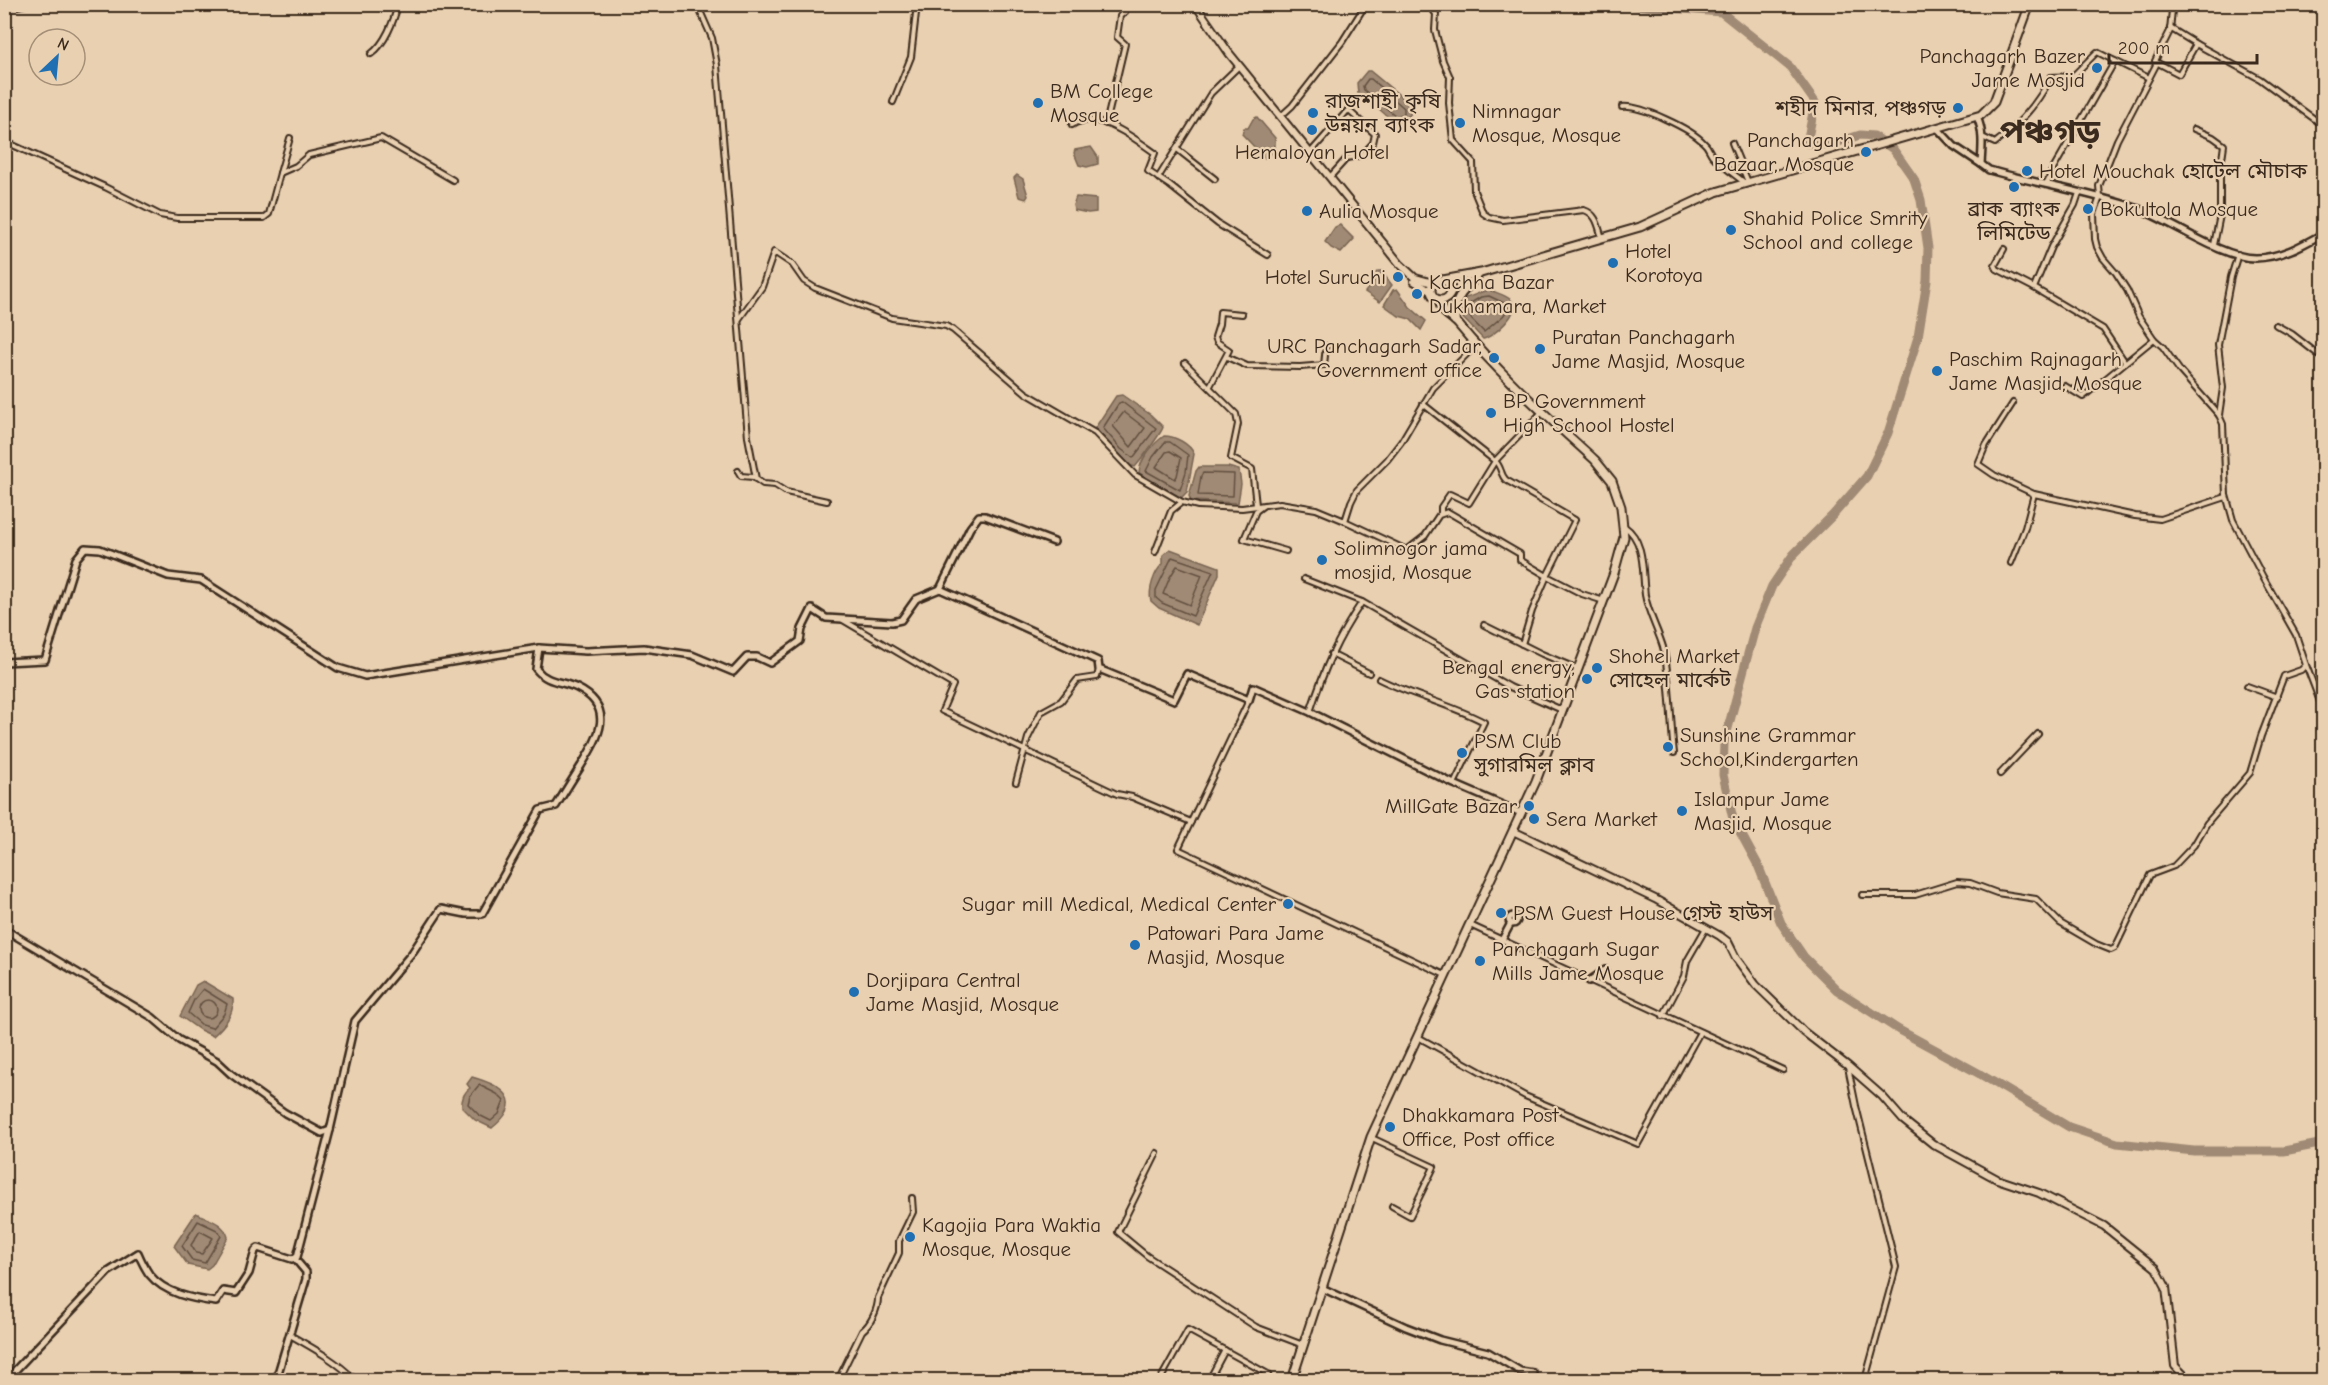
<svg xmlns="http://www.w3.org/2000/svg" width="2328" height="1385" viewBox="0 0 2328 1385" font-family="'Comic Neue','Noto Sans Bengali',sans-serif">
<style>
.water{fill:#a08a74;stroke:#786452;stroke-width:1.5}
.lines{fill:none;stroke-linecap:round;stroke-linejoin:round}
.shore{stroke:#635040;stroke-width:1.5}
.river{stroke:#a08a74;stroke-width:9}
.minor-casing{stroke:#3b2a1e;stroke-width:8}
.tertiary-casing{stroke:#3b2a1e;stroke-width:10}
.secondary-casing{stroke:#3b2a1e;stroke-width:10}
.trunk-casing{stroke:#3b2a1e;stroke-width:11}
.minor{stroke:#e9d0b1;stroke-width:4}
.tertiary{stroke:#e9d0b1;stroke-width:5}
.secondary{stroke:#e9d0b1;stroke-width:6}
.trunk{stroke:#e9d0b1;stroke-width:7}
.rail{stroke:#3b2a1e;stroke-width:1.5;stroke-dasharray:9 4.5;stroke-linecap:butt}
.poi-dot{fill:#1f6fb2;stroke:#e9d0b1;stroke-width:2}
.labels{text-anchor:middle;dominant-baseline:central;stroke-width:4.5;stroke-linejoin:round;paint-order:stroke}
.poi-label{font-size:21px;fill:#3b2a1e;stroke:#e9d0b1;text-anchor:start}
.town-label{font-size:33px;font-weight:bold;fill:#3b2a1e;stroke:#e9d0b1}
</style>
<rect width="100%" height="100%" fill="#e9d0b1"/>
<filter id="ink" filterUnits="userSpaceOnUse"><feTurbulence type="fractalNoise" baseFrequency=".0167" numOctaves="2"/><feDisplacementMap in="SourceGraphic" scale="12" xChannelSelector="R" yChannelSelector="G"/><feConvolveMatrix kernelMatrix="1 2 1 2 8 2 1 2 1" color-interpolation-filters="sRGB"/></filter>
<g filter="url(#ink)">
<!-- water -->
<g class="water">
<polygon points="1367,71 1370,71 1410,104 1411,113 1405,121 1395,123 1370,101 1358,94 1357,83"/>
<polygon points="1257,117 1275,138 1275,151 1265,158 1242,134 1244,128 1248,128 1253,119"/>
<polygon points="1091,147 1098,157 1098,164 1087,167 1079,165 1074,153 1075,150"/>
<polygon points="1017,175 1023,179 1028,196 1026,199 1019,197 1014,178"/>
<polygon points="1076,197 1096,199 1096,212 1088,213 1074,210 1073,205"/>
<polygon points="1340,225 1354,239 1341,253 1331,248 1325,242 1335,227"/>
<polygon points="1378,271 1381,271 1392,285 1380,302 1365,292 1376,279 1376,273"/>
<polygon points="1397,289 1410,307 1426,321 1421,330 1410,319 1399,316 1384,305 1393,290"/>
<path d="M 1490,290 C 1496,293 1507,295 1512,301 C 1522,312 1493,337 1483,339 L 1462,317 L 1457,305 L 1460,299 C 1472,298 1479,291 1490,290 Z"/>
<path d="M 1122,395 L 1151,415 L 1163,427 C 1162,432 1141,460 1135,467 L 1129,465 L 1121,458 L 1095,428 L 1116,396 Z"/>
<path d="M 1164,436 C 1175,436 1190,444 1194,454 L 1187,492 L 1181,498 L 1139,473 C 1139,460 1154,443 1164,436 Z"/>
<polygon points="1199,467 1228,467 1239,470 1241,484 1238,503 1191,501 1189,496 1196,471"/>
<path d="M 1170,549 L 1219,567 L 1219,574 L 1197,625 L 1159,608 L 1151,601 C 1148,591 1154,571 1163,564 L 1163,555 Z"/>
<path d="M 203,981 L 233,999 C 234,1015 224,1026 213,1036 L 200,1030 L 180,1016 L 196,985 Z"/>
<path d="M 472,1077 C 504,1086 526,1101 492,1128 L 475,1120 L 462,1107 C 461,1100 464,1092 470,1088 L 467,1084 Z"/>
<path d="M 196,1213 C 208,1219 224,1223 228,1237 L 212,1265 L 207,1269 L 188,1265 L 174,1246 Z"/>
</g>
<g class="lines">
<!-- shore -->
<g class="shore">
<polygon points="1368,79 1371,79 1404,108 1404,114 1396,116 1364,90 1363,86"/>
<polygon points="1489,296 1506,304 1508,309 1503,316 1484,332 1472,320 1464,307 1481,297"/>
<polygon points="1122,402 1156,428 1133,458 1121,449 1103,428 1119,403"/>
<polygon points="1124,412 1145,428 1131,447 1113,426"/>
<polygon points="1165,442 1170,442 1188,455 1186,472 1180,490 1146,471 1153,457"/>
<polygon points="1170,451 1181,458 1177,476 1175,479 1156,467 1166,452"/>
<polygon points="1203,473 1234,474 1233,496 1198,495 1201,476"/>
<polygon points="1172,557 1213,571 1193,616 1162,603 1156,598 1156,590"/>
<polygon points="1177,566 1202,575 1190,605 1163,594 1170,577"/>
<polygon points="203,989 227,1004 224,1014 212,1028 202,1025 188,1013 194,1000"/>
<circle cx="208" cy="1009" r="9"/>
<polygon points="479,1085 497,1094 504,1101 499,1114 491,1121 479,1115 468,1104 470,1096"/>
<polygon points="198,1221 217,1230 221,1236 205,1263 192,1260 182,1246"/>
<polygon points="200,1231 213,1238 202,1254 196,1253 191,1245"/>
</g>
<!-- river -->
<polyline class="river" points="1619,4 1721,12 1790,67 1815,102 1807,143 1829,145 1860,135 1874,136 1893,149 1914,179 1921,200 1928,248 1927,281 1918,337 1888,433 1867,476 1833,515 1793,555 1772,586 1755,628 1724,743 1723,775 1733,819 1758,865 1781,923 1804,957 1837,990 1899,1030 1980,1074 2069,1127 2117,1143 2194,1151 2284,1151 2324,1143"/>
<defs>
<g id="minor">
<polyline points="697,4 712,38 717,65 748,437 756,479"/>
<path d="M 1428,4 L 1436,14 L 1435,30 L 1443,61 L 1450,77 L 1449,103 L 1453,140 L 1473,162 L 1474,191 L 1483,213 L 1489,217 L 1503,220 L 1584,210 C 1597,214 1598,226 1602,238"/>
<polyline points="2196,44 2260,79 2324,126"/>
<path d="M 371,54 C 385,44 394,21 398,4"/>
<polyline points="2156,62 2179,74 2196,44 2170,28"/>
<polyline points="893,102 911,57 917,4"/>
<path d="M 1622,107 C 1641,105 1691,129 1704,143 C 1708,146 1709,151 1712,155 C 1720,165 1734,174 1745,183"/>
<polyline points="1281,116 1292,106 1342,42 1366,4"/>
<polyline points="1106,124 1125,44 1117,37 1120,16 1125,12 1127,4"/>
<path d="M 1072,125 C 1098,109 1134,138 1155,153 L 1148,171 L 1169,185 L 1218,224 L 1268,255"/>
<polyline points="2194,129 2213,137 2224,145 2220,173 2220,215 2214,245"/>
<path d="M 1982,137 L 1995,143 C 2019,125 2038,103 2051,77 L 2073,76 L 2097,52 L 2115,61"/>
<polyline points="4,141 105,187 160,215 177,218 264,218 269,214 280,173 296,166 309,155 381,138 453,180"/>
<polyline points="1732,143 1748,182"/>
<polyline points="1177,149 1215,179"/>
<polyline points="1310,153 1348,110 1375,134 1373,143 1362,155 1347,158 1330,177"/>
<polyline points="280,173 290,138"/>
<polyline points="1158,178 1211,93 1239,66"/>
<polyline points="2047,184 2051,173 2115,61 2149,78"/>
<polyline points="2079,193 2075,205 2051,247 2034,288 2103,329 2125,362"/>
<polyline points="2004,249 1995,265 1997,269 2034,288"/>
<polyline points="739,319 762,287 774,252 792,264 804,281 815,288 892,318 946,326 953,330 1026,393 1095,433 1135,475 1182,502 1198,506 1242,508 1280,503 1316,509 1345,521 1351,502 1357,490 1387,460 1401,442 1433,388 1475,346"/>
<polyline points="2276,325 2292,334 2324,359"/>
<polyline points="1227,357 1247,366 1300,367 1324,365 1326,346"/>
<polyline points="1185,363 1236,414 1238,424 1231,458 1252,469 1256,505"/>
<polyline points="1210,386 1228,352 1229,350 1217,342 1215,337 1219,324 1220,312 1242,314"/>
<polyline points="2065,386 2083,397 2154,339 2139,317 2127,290 2116,273 2103,258 2097,247 2095,239 2094,214 2100,197 2099,186 2117,140 2156,65 2155,61 2170,31 2172,10 2161,4"/>
<polyline points="2013,403 1986,445 1978,464 1994,475 2034,494 2135,516 2160,519 2226,497"/>
<polyline points="1423,404 1495,461 1469,503 1450,494 1441,507 1441,513"/>
<path d="M 1542,412 L 1495,461 C 1502,467 1500,475 1506,480 L 1575,520 L 1547,576 L 1582,594 L 1604,601"/>
<polyline points="2219,415 2223,388 2218,345 2231,277 2238,254"/>
<polyline points="738,471 741,476 753,477 763,484 775,485 786,492 827,501"/>
<polyline points="1264,505 1256,511 1244,539 1286,551"/>
<polyline points="1345,521 1407,550 1425,536 1439,515 1448,512 1520,554 1520,560 1547,576 1532,611 1522,644"/>
<path d="M 1624,526 C 1646,541 1642,572 1645,595 C 1648,613 1658,630 1663,647 C 1671,680 1670,719 1674,753"/>
<polyline points="1155,552 1171,511 1182,502"/>
<polyline points="2011,563 2025,528 2034,494"/>
<polyline points="1304,579 1362,602"/>
<polyline points="843,620 953,685 942,711 1117,794 1132,797 1191,822"/>
<polyline points="1484,625 1542,654 1578,669"/>
<polyline points="1331,654 1369,673"/>
<polyline points="2306,665 2324,712"/>
<path d="M 1379,679 C 1413,696 1450,704 1484,722 L 1454,784"/>
<polyline points="2247,686 2277,697"/>
<polyline points="1249,700 1178,849 1445,975"/>
<path d="M 1310,712 C 1324,670 1336,640 1362,602 L 1510,687 L 1562,710"/>
<polyline points="2000,774 2038,734"/>
<polyline points="1016,782 1028,738 1041,712 1061,701 1077,680 1097,677 1099,669"/>
<polyline points="1862,895 1915,895 1957,882 1970,883 1997,893 2036,899 2060,923 2096,944 2111,950 2115,948 2150,875 2174,866 2194,845 2207,823 2250,773 2261,736 2284,676 2301,670 2306,665 2296,635 2263,577 2233,520 2226,495 2223,424 2219,415 2180,371 2163,347 2154,339"/>
<polyline points="1470,925 1783,1070"/>
<polyline points="1663,1016 1684,976 1687,961 1706,928"/>
<polyline points="1418,1037 1525,1096 1638,1144 1700,1032"/>
<polyline points="1848,1067 1856,1106 1896,1267 1865,1380"/>
<polyline points="1372,1138 1434,1167 1410,1216 1392,1206"/>
<polyline points="1157,1153 1118,1232 1147,1256 1256,1327 1303,1345"/>
<path d="M 290,1335 C 313,1348 337,1361 355,1380"/>
<path d="M 840,1380 L 839,1378 L 862,1331 C 871,1324 878,1309 878,1298 L 899,1253 L 899,1241 L 913,1212 L 912,1198"/>
<polyline points="1160,1380 1188,1330 1268,1374 1264,1380"/>
<polyline points="1209,1380 1225,1350"/>
</g>
<g id="tertiary">
<path d="M 1977,117 C 1984,132 1982,148 1981,164 L 1989,170 C 2038,184 2088,192 2136,208 C 2170,220 2221,258 2255,258 C 2280,258 2303,245 2324,233"/>
<polyline points="1938,129 1954,146 1981,164"/>
<polyline points="1054,542 985,516 979,516 970,528 940,589 1098,661 1099,669 1174,700 1187,674 1249,700 1253,687 1310,712 1454,784 1521,813"/>
<polyline points="4,662 45,660 76,559 85,548 100,549 168,576 201,580 338,668 365,676 539,648 586,651 644,648 692,655 733,672 747,657 757,657 770,663 800,641 802,629 812,609 826,618 892,622 901,620 916,599 940,589"/>
<circle cx="1513" cy="920" r="4"/>
<polyline points="4,929 152,1017 179,1040 217,1061 231,1074 285,1113 322,1133 330,1130"/>
<polyline points="1502,940 1511,923"/>
<polyline points="1589,981 1605,970"/>
<polyline points="1322,1288 1406,1327 1440,1340 1488,1352 1520,1371 1533,1373"/>
<path d="M 6,1380 L 108,1272 L 138,1253 C 141,1260 145,1268 149,1274 C 165,1294 193,1299 216,1302 L 223,1291 L 236,1293 L 249,1273 L 255,1251 L 258,1248 L 292,1259 L 297,1257 L 330,1130 L 355,1021 L 412,953 L 441,909 L 466,914 L 482,914 L 540,810 L 556,806 C 564,793 572,780 581,766 C 598,738 617,708 577,688 C 562,681 547,683 536,669 L 539,648"/>
<polyline points="276,1380 306,1279 306,1272 295,1259"/>
</g>
<g id="secondary">
<polyline points="1195,4 1229,53 1400,264 1415,278 1433,283"/>
<polyline points="1414,281 1430,291"/>
<polyline points="1513,831 1655,899 1720,936 1728,942 1736,958 1756,985 1804,1032 1848,1066 1882,1096 1903,1120 1933,1144 1997,1179 2039,1193 2104,1226 2156,1268 2166,1287 2175,1366 2189,1380"/>
</g>
<g id="trunk">
<circle cx="1441" cy="290" r="10"/>
<polyline points="1443,280 1481,273 1640,227 1716,192 1981,115 1994,102 2030,4"/>
<polyline points="1455,321 1456,304 1461,294 1478,275"/>
<path d="M 1292,1380 L 1371,1137 L 1536,781 L 1614,573 L 1624,537 L 1621,507 L 1612,481 L 1595,460 C 1547,416 1499,374 1458,324 C 1450,315 1441,314 1439,300"/>
</g>
</defs>
<!-- minor casing -->
<use href="#minor" class="minor-casing"/>
<!-- tertiary casing -->
<use href="#tertiary" class="tertiary-casing"/>
<!-- secondary casing -->
<use href="#secondary" class="secondary-casing"/>
<!-- trunk casing -->
<use href="#trunk" class="trunk-casing"/>
<!-- minor -->
<use href="#minor" class="minor"/>
<!-- tertiary -->
<use href="#tertiary" class="tertiary"/>
<!-- secondary -->
<use href="#secondary" class="secondary"/>
<!-- trunk -->
<use href="#trunk" class="trunk"/>
<!-- rail -->
<polyline class="rail" points="4,13 39,4"/>
</g>
</g>
<!-- markers -->
<g class="poi-dot">
<circle cx="2097" cy="68" r="6"/>
<circle cx="1038" cy="103" r="6"/>
<circle cx="1958" cy="108" r="6"/>
<circle cx="1313" cy="113" r="6"/>
<circle cx="1460" cy="123" r="6"/>
<circle cx="1312" cy="130" r="6"/>
<circle cx="1866" cy="152" r="6"/>
<circle cx="2027" cy="171" r="6"/>
<circle cx="2014" cy="187" r="6"/>
<circle cx="2088" cy="209" r="6"/>
<circle cx="1307" cy="211" r="6"/>
<circle cx="1731" cy="230" r="6"/>
<circle cx="1613" cy="263" r="6"/>
<circle cx="1398" cy="277" r="6"/>
<circle cx="1417" cy="294" r="6"/>
<circle cx="1540" cy="349" r="6"/>
<circle cx="1494" cy="358" r="6"/>
<circle cx="1937" cy="371" r="6"/>
<circle cx="1491" cy="413" r="6"/>
<circle cx="1322" cy="560" r="6"/>
<circle cx="1597" cy="668" r="6"/>
<circle cx="1587" cy="679" r="6"/>
<circle cx="1668" cy="747" r="6"/>
<circle cx="1462" cy="753" r="6"/>
<circle cx="1529" cy="806" r="6"/>
<circle cx="1682" cy="811" r="6"/>
<circle cx="1534" cy="819" r="6"/>
<circle cx="1288" cy="904" r="6"/>
<circle cx="1501" cy="913" r="6"/>
<circle cx="1135" cy="945" r="6"/>
<circle cx="1480" cy="961" r="6"/>
<circle cx="854" cy="992" r="6"/>
<circle cx="1390" cy="1127" r="6"/>
<circle cx="910" cy="1237" r="6"/>
</g>
<g class="labels">
<!-- poi labels -->
<g class="poi-label">
<text x="2085" y="56" text-anchor="end">Panchagarh Bazer<tspan x="2085" dy="24">Jame Mosjid</tspan></text>
<text x="1050" y="91">BM College<tspan x="1050" dy="24">Mosque</tspan></text>
<text x="1325" y="101">রাজশাহী কৃষি<tspan x="1325" dy="24">উন্নয়ন ব্যাংক</tspan></text>
<text x="1946" y="108" text-anchor="end">শহীদ মিনার, পঞ্চগড়</text>
<text x="1472" y="111">Nimnagar<tspan x="1472" dy="24">Mosque, Mosque</tspan></text>
<text x="1854" y="140" text-anchor="end">Panchagarh<tspan x="1854" dy="24">Bazaar, Mosque</tspan></text>
<text x="1312" y="152" text-anchor="middle">Hemaloyan Hotel</text>
<text x="2039" y="171">Hotel Mouchak হোটেল মৌচাক</text>
<text x="2014" y="209" text-anchor="middle">ব্রাক ব্যাংক<tspan x="2014" dy="24">লিমিটেড</tspan></text>
<text x="2100" y="209">Bokultola Mosque</text>
<text x="1319" y="211">Aulia Mosque</text>
<text x="1743" y="218">Shahid Police Smrity<tspan x="1743" dy="24">School and college</tspan></text>
<text x="1625" y="251">Hotel<tspan x="1625" dy="24">Korotoya</tspan></text>
<text x="1386" y="277" text-anchor="end">Hotel Suruchi</text>
<text x="1429" y="282">Kachha Bazar<tspan x="1429" dy="24">Dukhamara, Market</tspan></text>
<text x="1552" y="337">Puratan Panchagarh<tspan x="1552" dy="24">Jame Masjid, Mosque</tspan></text>
<text x="1482" y="346" text-anchor="end">URC Panchagarh Sadar,<tspan x="1482" dy="24">Government office</tspan></text>
<text x="1949" y="359">Paschim Rajnagarh<tspan x="1949" dy="24">Jame Masjid, Mosque</tspan></text>
<text x="1503" y="401">BP Government<tspan x="1503" dy="24">High School Hostel</tspan></text>
<text x="1334" y="548">Solimnogor jama<tspan x="1334" dy="24">mosjid, Mosque</tspan></text>
<text x="1609" y="656">Shohel Market<tspan x="1609" dy="24">সোহেল মার্কেট</tspan></text>
<text x="1575" y="667" text-anchor="end">Bengal energy,<tspan x="1575" dy="24">Gas station</tspan></text>
<text x="1680" y="735">Sunshine Grammar<tspan x="1680" dy="24">School,Kindergarten</tspan></text>
<text x="1474" y="741">PSM Club<tspan x="1474" dy="24">সুগারমিল ক্লাব</tspan></text>
<text x="1694" y="799">Islampur Jame<tspan x="1694" dy="24">Masjid, Mosque</tspan></text>
<text x="1517" y="806" text-anchor="end">MillGate Bazar</text>
<text x="1546" y="819">Sera Market</text>
<text x="1276" y="904" text-anchor="end">Sugar mill Medical, Medical Center</text>
<text x="1513" y="913">PSM Guest House গেস্ট হাউস</text>
<text x="1147" y="933">Patowari Para Jame<tspan x="1147" dy="24">Masjid, Mosque</tspan></text>
<text x="1492" y="949">Panchagarh Sugar<tspan x="1492" dy="24">Mills Jame Mosque</tspan></text>
<text x="866" y="980">Dorjipara Central<tspan x="866" dy="24">Jame Masjid, Mosque</tspan></text>
<text x="1402" y="1115">Dhakkamara Post<tspan x="1402" dy="24">Office, Post office</tspan></text>
<text x="922" y="1225">Kagojia Para Waktia<tspan x="922" dy="24">Mosque, Mosque</tspan></text>
</g>
<!-- town labels -->
<g class="town-label">
<text x="2050" y="132">পঞ্চগড়</text>
</g>
</g>
<!-- margin -->
<rect width="2328" height="1385" fill="none" stroke="#e9d0b1" stroke-width="24"/>
<rect x="12" y="12" width="2304" height="1361" fill="none" stroke="#3b2a1e" stroke-width="2" filter="url(#ink)"/>
<!-- north arrow -->
<g transform="translate(57 57) rotate(26)"><circle r="28" fill="#e9d0b1" stroke="#a38e76" stroke-width="1.5"/>
<path d="M0-4.5L10 22L0 15L-10 22Z" fill="#1f6fb2"/>
<text y="-9" font-size="16" font-weight="bold" text-anchor="middle" fill="#3b2a1e">N</text>
</g>
<!-- scale -->
<path d="M2109 54v9h148v-9" fill="none" stroke="#3b2a1e" stroke-width="3"/>
<text x="2118" y="54" font-size="18" fill="#3b2a1e" stroke="#e9d0b1" stroke-width="4.5" paint-order="stroke">200 m</text>
</svg>
